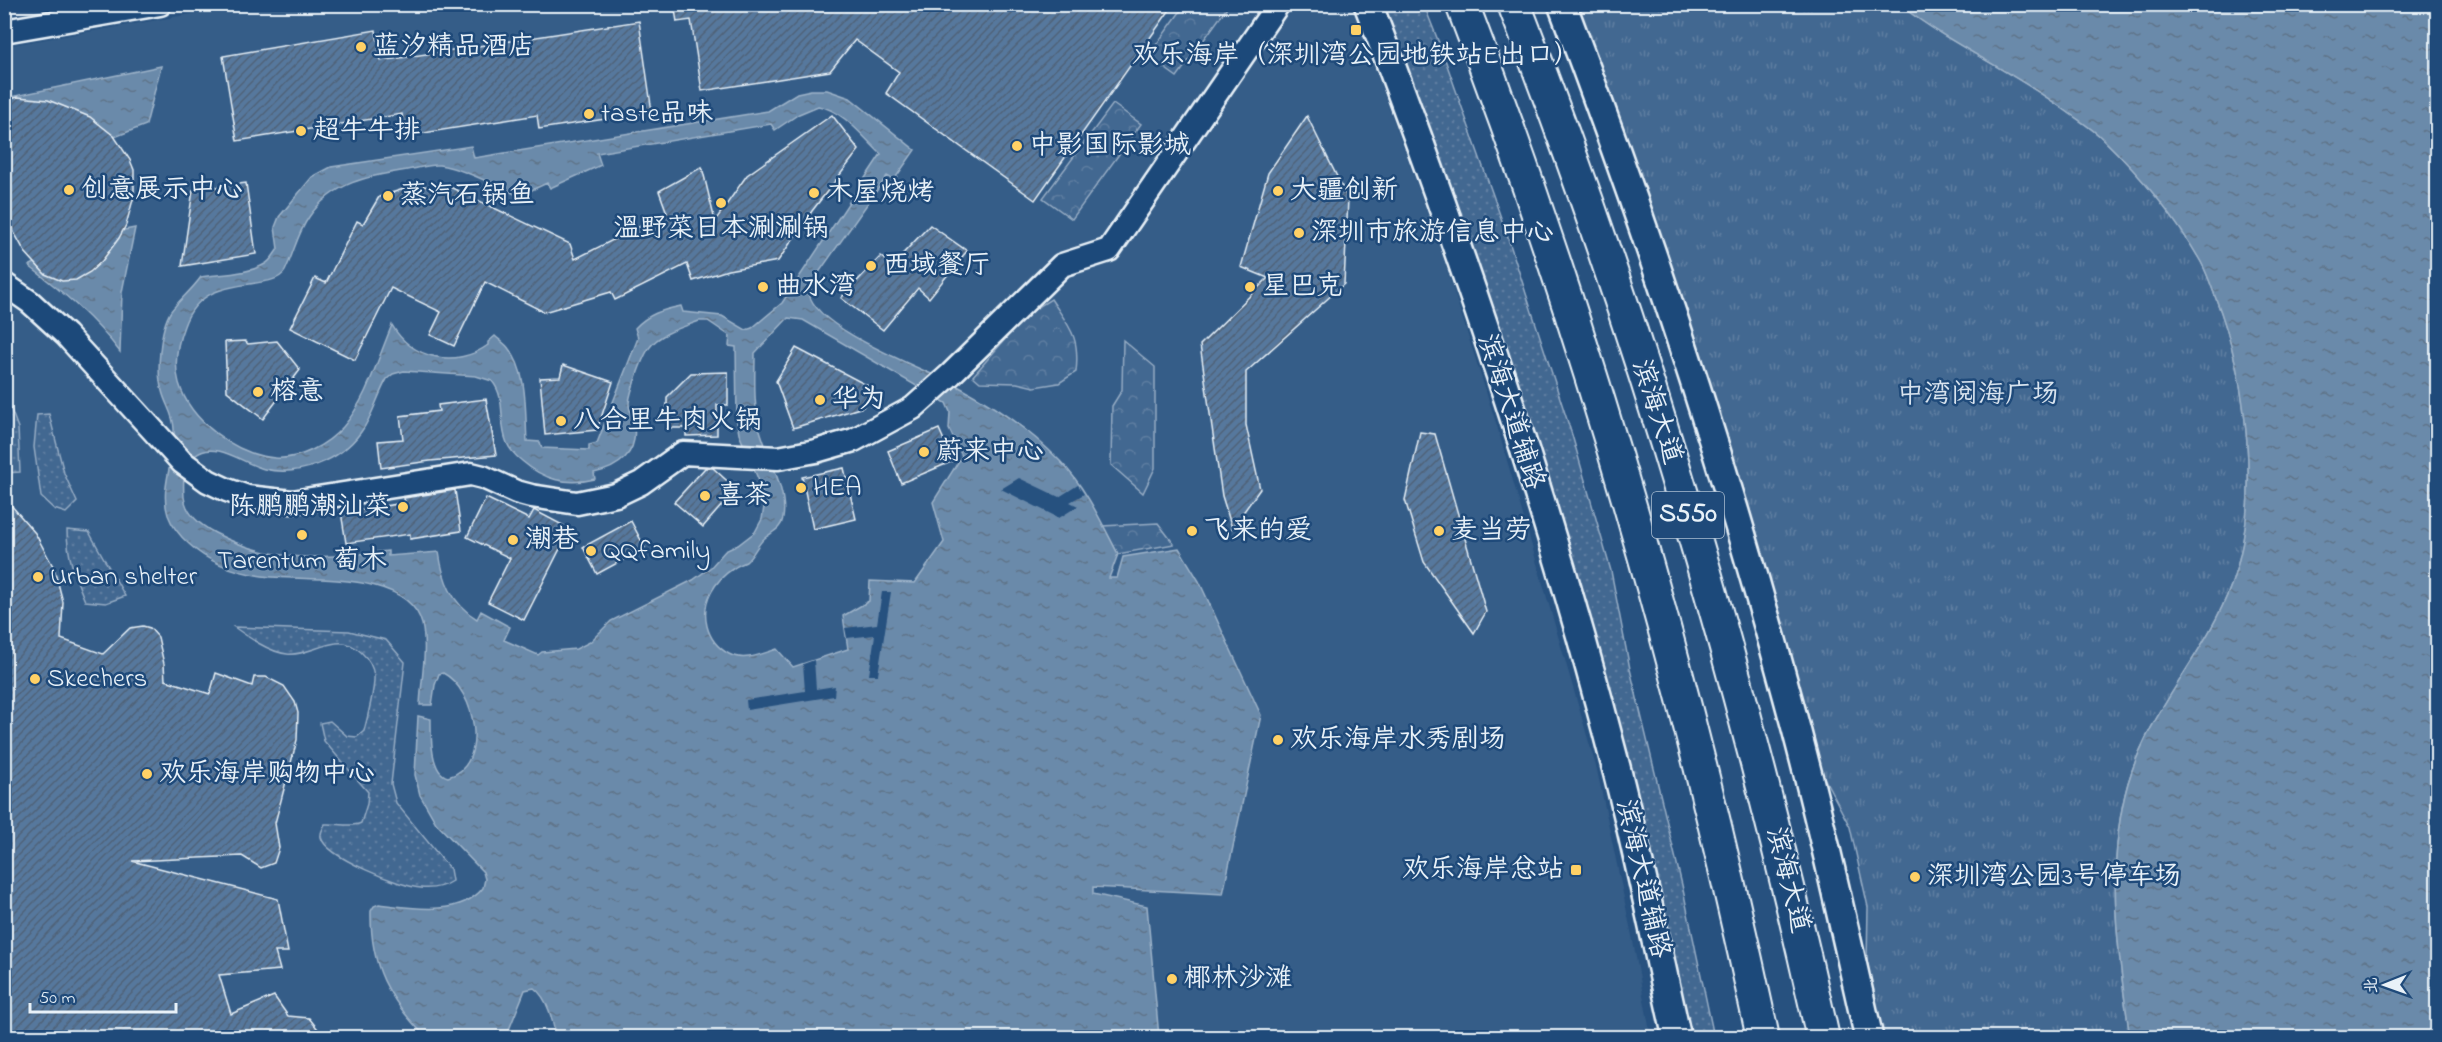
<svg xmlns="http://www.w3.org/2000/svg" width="2442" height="1042" viewBox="0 0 2442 1042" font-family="'Indie Flower','LXGW WenKai TC',sans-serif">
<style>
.built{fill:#355d88}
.grass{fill:url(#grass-dots);stroke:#96acc4;stroke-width:1.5}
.forest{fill:url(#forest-crowns);stroke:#96acc4;stroke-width:1.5}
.park{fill:url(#park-tufts);stroke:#96acc4;stroke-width:1.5}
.water{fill:url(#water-ripples);stroke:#9db3c9;stroke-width:1.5;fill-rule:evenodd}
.pier{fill:#27517f}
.building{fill:url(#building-hatch);stroke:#e8f1f8;stroke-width:1.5}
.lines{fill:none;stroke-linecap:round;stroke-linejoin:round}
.minor-casing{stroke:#e8f1f8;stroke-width:27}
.major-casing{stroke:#e8f1f8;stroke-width:32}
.highway-casing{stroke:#e8f1f8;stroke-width:36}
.minor{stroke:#1f4a7a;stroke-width:22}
.major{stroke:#1f4a7a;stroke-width:27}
.highway{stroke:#1f4a7a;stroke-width:32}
.poi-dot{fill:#ffd166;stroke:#1f4a7a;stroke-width:2}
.labels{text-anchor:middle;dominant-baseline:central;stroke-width:5;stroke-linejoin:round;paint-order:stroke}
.shield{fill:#1f4a7a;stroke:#acbfd2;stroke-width:1.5}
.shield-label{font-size:26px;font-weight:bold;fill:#e8f1f8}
.poi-label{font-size:27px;fill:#e8f1f8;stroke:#1f4a7a;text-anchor:start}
.park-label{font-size:27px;fill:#d8e3ee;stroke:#1f4a7a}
.street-label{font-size:27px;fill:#e8f1f8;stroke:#1f4a7a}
</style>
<defs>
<pattern id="grass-dots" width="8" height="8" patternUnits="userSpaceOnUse" patternTransform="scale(1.5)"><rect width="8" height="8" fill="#436891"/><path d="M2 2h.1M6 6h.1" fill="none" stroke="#5e7ea1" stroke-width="1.8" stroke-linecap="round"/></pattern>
<pattern id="forest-crowns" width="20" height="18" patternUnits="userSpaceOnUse" patternTransform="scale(1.5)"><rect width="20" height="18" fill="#436891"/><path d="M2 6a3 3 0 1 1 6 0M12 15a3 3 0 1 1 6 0" fill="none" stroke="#5e7ea1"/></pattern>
<pattern id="park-tufts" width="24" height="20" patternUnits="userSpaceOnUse" patternTransform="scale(1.5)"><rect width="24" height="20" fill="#436891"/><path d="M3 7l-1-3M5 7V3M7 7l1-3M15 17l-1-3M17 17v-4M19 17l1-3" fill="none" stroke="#5e7ea1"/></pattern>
<pattern id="water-ripples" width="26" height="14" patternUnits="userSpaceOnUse" patternTransform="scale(1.5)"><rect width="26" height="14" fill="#6b8aaa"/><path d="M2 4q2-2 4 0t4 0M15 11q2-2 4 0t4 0" fill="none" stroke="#5e7388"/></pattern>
<pattern id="building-hatch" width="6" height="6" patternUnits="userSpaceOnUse" patternTransform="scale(1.5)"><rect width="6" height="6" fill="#57789d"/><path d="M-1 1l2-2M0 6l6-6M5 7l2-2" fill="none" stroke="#4f6278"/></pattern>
</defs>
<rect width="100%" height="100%" fill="#27517f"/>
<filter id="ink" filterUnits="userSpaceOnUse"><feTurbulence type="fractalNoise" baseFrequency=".0167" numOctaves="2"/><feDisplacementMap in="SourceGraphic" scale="12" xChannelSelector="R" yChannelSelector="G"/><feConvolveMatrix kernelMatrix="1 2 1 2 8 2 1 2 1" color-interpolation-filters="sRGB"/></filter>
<g filter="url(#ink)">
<!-- built -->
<polygon class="built" points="250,4 1349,5 1354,12 1439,245 1497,426 1597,770 1632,936 1651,1037 5,1038 5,46"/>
<!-- grass -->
<g class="grass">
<polygon points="1382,5 1424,5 1441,48 1506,232 1572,435 1611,571 1630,669 1682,885 1714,1037 1690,1037 1657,884"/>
<polygon points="4,391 18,428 20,472 5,473"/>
<polygon points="49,414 64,473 77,502 66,513 54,509 41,497 34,447 37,415"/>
<path d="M 67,530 L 89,532 L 125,596 L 106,603 L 85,601 C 75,577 67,556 67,530 Z"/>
<path d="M 234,627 L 349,631 L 386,640 L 405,662 L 391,784 L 396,803 L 450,869 L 452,881 C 443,887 433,889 421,888 C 402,887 325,857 321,837 C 320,832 323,829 325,824 C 337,823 351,828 361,823 L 367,804 L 368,792 L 324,741 L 320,723 L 330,721 L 347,736 L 357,737 L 364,731 C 367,720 375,687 374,676 C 372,659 354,640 336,643 C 320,645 302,656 287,654 C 269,652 248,637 234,627 Z"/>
</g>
<!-- forest -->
<g class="forest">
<polygon points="1185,5 1229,5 1177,77 1148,56"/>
<polygon points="1113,104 1141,124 1072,219 1043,198"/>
<path d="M 1051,299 C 1070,328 1080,336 1076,372 L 1059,383 L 1034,387 L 1017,383 L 980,382 L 973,376 L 1027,314 Z"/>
<polygon points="1123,340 1155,367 1155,468 1143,493 1111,465 1112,406 1122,390"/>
<polygon points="1158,523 1174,544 1118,554 1103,526"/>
</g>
<!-- park -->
<path class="park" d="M 1572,5 L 1900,5 C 1952,46 2015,72 2069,113 C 2080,121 2093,129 2103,139 C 2139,174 2176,218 2201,262 C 2207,273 2211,285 2215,296 C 2247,378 2262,500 2232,583 C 2206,655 2149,710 2128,783 C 2105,864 2118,956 2130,1037 L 1882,1037 L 1867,962 L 1868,907 L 1850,827 L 1820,770 Z"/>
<!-- water -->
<g class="water">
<path d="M 1900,5 L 2437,5 L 2437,1037 L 2130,1037 C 2118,956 2105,864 2128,783 C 2149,710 2206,655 2232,583 C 2262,500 2247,378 2215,296 C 2211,285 2207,273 2201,262 C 2176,218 2139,174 2103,139 C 2093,129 2080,121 2069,113 C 2015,72 1952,46 1900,5 Z"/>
<polygon points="161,66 146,125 104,141 15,204 5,221 5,98"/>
<path d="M 811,90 L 827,90 L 850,98 L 915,150 L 894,180 L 887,176 L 815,278 L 809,293 C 815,330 928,370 961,388 C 996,407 1032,432 1060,461 C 1085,486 1102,523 1118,554 L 1109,578 L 1117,578 L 1123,557 L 1179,548 L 1199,581 L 1261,715 L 1223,894 L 1093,887 L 1093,894 L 1147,906 L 1159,1037 L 556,1037 C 553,1022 548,998 534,988 L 525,990 L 506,1037 L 426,1037 C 388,999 370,966 371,911 L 374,906 L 379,904 C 411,908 460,917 483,888 L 485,879 L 483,872 L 436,823 L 420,795 L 415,775 L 418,716 L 431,719 C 431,734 430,773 448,777 C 490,766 476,690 443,673 L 439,674 L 435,685 L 432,705 L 420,705 C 421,680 428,649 422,624 C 408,569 305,582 262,576 C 235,572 209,563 189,544 C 180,536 172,526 168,515 C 159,488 176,457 174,429 C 174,415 165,404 162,391 C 156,372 160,328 171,311 C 179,300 192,290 201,277 C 220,274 248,274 265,264 C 271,261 274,254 278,249 L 275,227 L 279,217 L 312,177 L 331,167 L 471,146 L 474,158 L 768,111 L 797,93 ZM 818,106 C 843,110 863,137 881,154 L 782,303 L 752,328 L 746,330 L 722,316 L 683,312 L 681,306 C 662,310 648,314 635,328 L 638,338 L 597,443 L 589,445 L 589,450 L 542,448 L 540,442 L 527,441 C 525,413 528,372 509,349 C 506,344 499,340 495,336 L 488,342 L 488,345 C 457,368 412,360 392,325 C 378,358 367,399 343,427 C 327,445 299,460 275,458 C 236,455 190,421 179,383 C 174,365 177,344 184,326 C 204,269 272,294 285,271 C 294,253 297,234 309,217 C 333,182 368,176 407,170 C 417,169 429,164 439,165 C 460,167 498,187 519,196 L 547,183 L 550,188 L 601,165 L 597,153 L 771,124 L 775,130 L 799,114 ZM 788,318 L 803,320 L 946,403 L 950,412 L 949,429 L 962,456 L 933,502 L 944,542 L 915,583 L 870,581 L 869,601 L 843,616 L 848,649 L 793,667 L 777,649 C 761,654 744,662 729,654 C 718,648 710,638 707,626 C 701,602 715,580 734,568 C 738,565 742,564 746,562 C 754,555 757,544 766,537 C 774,531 781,529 783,518 C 788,492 767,455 760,430 C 753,405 755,379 755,353 ZM 699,321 L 708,321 L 730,336 L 729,346 L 736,347 L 737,422 L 739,434 L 759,481 L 765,501 L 762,519 L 755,532 L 738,545 L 725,551 L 711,567 L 693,580 L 611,621 L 590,642 L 576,649 L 542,652 L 538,655 L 504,640 L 510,627 L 481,611 L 477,619 C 451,603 443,580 439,552 L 388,556 L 388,551 C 322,558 276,565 215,533 C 200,525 186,514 184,497 C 183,480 182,467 196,455 C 215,440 244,464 264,469 C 299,477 340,461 361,432 C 373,416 377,396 387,379 L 393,374 L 404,371 L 476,376 L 492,381 C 507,399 498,423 507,443 C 510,450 517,457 522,461 C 544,480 567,486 595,479 L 594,473 C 619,468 638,453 634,426 C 633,418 629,411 629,403 C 630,392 643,355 650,347 C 660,333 684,327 699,321 Z"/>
<path d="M 135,228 L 122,292 L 120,352 C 94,318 63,292 29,266 C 60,249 99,234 135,228 Z"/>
</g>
<!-- pier -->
<g class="pier">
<polygon points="1019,478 1059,497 1078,485 1084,494 1070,502 1078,506 1059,518 1001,489"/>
<polygon points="882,592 891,592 878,675 869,675 875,635 847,638 845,628 877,624"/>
<polygon points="814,660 816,689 835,686 834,696 747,710 746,700 805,691 803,664"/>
</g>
<!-- building -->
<g class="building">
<polygon points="674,4 1174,4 1035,200 886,93 899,72 855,40 830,71 702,91 691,20 677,22"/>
<polygon points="639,21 652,112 539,129 537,115 405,136 402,114 237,141 223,56 376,30 381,61"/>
<polygon points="18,97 48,100 90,117 114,136 130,160 134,170 134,196 126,225 119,238 102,261 90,272 76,280 62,281 45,274 25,252 4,214 4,101"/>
<polygon points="832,115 859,150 812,211 778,261 728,270 693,281 687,264 615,300 611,292 544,312 485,282 454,346 430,335 441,312 391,288 355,360 290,328 315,278 326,283 357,221 363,224 379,197 419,184 447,194 450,187 570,244 575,259 667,213 659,191 702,167 715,221 747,175"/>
<polygon points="1307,116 1348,199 1344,284 1246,372 1246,425 1260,489 1232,528 1222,496 1200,345 1268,278 1241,267 1268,173"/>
<polygon points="246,183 256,254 182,266 193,190"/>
<polygon points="930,225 967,251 929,298 918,288 883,330 841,298 881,256 892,265"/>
<polygon points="245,341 248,344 277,341 300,370 263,419 227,391 225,342"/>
<polygon points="796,348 874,389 863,407 793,428 776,381"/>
<polygon points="563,365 613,382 597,430 545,435 540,378 560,377"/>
<polygon points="728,372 728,405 717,405 717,435 686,436 686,428 667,428 667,397 691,373"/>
<polygon points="486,399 496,455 430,461 381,468 378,441 403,439 400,416 439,411 438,405"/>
<polygon points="939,429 953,461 901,483 888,451"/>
<polygon points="1420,432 1435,434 1486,612 1474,633 1424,562 1405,500"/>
<polygon points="705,468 713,468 736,489 703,527 674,502"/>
<polygon points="844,468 856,519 813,529 802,477"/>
<polygon points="455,490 461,531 410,539 410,534 346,543 341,512 405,503 404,498"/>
<polygon points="4,497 35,533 54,568 63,602 61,639 103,654 130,628 143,626 150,628 158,637 164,664 165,680 210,694 216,673 252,686 254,677 266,677 284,686 295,702 298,713 297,740 275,823 279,848 274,863 261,868 242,856 132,861 278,899 288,952 275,952 280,970 219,975 231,1014 274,996 288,1016 309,1018 325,1038 4,1038"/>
<polygon points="486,498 529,519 534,510 570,529 524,620 488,602 510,558 467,537"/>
<polygon points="631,521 645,548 597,574 583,547"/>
</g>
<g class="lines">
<defs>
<g id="minor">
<polyline points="4,31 160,4"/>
<polyline points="4,284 30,302 66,335 182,462 208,481 227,490 247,497 292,502 471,474 483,477 516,492 531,496 577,503 616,495 641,483 683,453 778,458 816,451 854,440 913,408 951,374 1062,265 1109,250 1278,4"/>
</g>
<g id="major">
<path d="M 1368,4 C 1463,253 1550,509 1616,767 C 1639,857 1657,947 1677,1038"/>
<path d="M 1562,4 C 1648,231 1724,461 1787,695 C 1818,808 1843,923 1869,1038"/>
</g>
<g id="highway">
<path d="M 1462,4 C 1591,340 1688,686 1763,1038"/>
<path d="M 1514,4 C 1645,340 1745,687 1823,1038"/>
</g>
</defs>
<!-- minor casing -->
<use href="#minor" class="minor-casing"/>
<!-- major casing -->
<use href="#major" class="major-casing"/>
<!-- highway casing -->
<use href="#highway" class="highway-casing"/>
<!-- minor -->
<use href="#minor" class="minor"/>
<!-- major -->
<use href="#major" class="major"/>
<!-- highway -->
<use href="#highway" class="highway"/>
</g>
</g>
<!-- markers -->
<g class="poi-dot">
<rect x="1350" y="24" width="12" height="12" rx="3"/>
<circle cx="361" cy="47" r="6"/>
<circle cx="589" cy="114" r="6"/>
<circle cx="301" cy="131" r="6"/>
<circle cx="1017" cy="146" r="6"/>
<circle cx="69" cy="190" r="6"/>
<circle cx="1278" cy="191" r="6"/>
<circle cx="814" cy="193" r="6"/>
<circle cx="388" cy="196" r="6"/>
<circle cx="721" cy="203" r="6"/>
<circle cx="1299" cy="233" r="6"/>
<circle cx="871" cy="266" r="6"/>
<circle cx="763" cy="287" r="6"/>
<circle cx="1250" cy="287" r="6"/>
<circle cx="258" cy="392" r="6"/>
<circle cx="820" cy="400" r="6"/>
<circle cx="561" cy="421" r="6"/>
<circle cx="924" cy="452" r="6"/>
<circle cx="801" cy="488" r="6"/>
<circle cx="705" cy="496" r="6"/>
<circle cx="403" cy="507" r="6"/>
<circle cx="1192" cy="531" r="6"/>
<circle cx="1439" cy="531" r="6"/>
<circle cx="302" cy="535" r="6"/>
<circle cx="513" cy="540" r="6"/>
<circle cx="591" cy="551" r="6"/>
<circle cx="38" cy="577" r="6"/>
<circle cx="35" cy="679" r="6"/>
<circle cx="1278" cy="740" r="6"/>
<circle cx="147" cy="774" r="6"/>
<rect x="1570" y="864" width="12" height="12" rx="3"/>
<circle cx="1915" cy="877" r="6"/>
<circle cx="1172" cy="979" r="6"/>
</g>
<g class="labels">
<!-- shield labels -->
<rect class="shield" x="1652" y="492" width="72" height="46" rx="4.5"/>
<g class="shield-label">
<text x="1688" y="515">S550</text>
</g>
<!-- poi labels -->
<g class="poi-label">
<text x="373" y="47">蓝汐精品酒店</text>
<text x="1356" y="56" text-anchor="middle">欢乐海岸（深圳湾公园地铁站E出口）</text>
<text x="601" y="114">taste品味</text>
<text x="313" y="131">超牛牛排</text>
<text x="1029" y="146">中影国际影城</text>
<text x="81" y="190">创意展示中心</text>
<text x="1290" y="191">大疆创新</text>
<text x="826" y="193">木屋烧烤</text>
<text x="400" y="196">蒸汽石锅鱼</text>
<text x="721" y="229" text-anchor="middle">温野菜日本涮涮锅</text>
<text x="1311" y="233">深圳市旅游信息中心</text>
<text x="883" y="266">西域餐厅</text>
<text x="775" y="287">曲水湾</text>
<text x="1262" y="287">星巴克</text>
<text x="270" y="392">榕意</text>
<text x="832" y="400">华为</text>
<text x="573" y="421">八合里牛肉火锅</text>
<text x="936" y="452">蔚来中心</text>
<text x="813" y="488">HEA</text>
<text x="717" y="496">喜茶</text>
<text x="391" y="507" text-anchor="end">陈鹏鹏潮汕菜</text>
<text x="1204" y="531">飞来的爱</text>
<text x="1451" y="531">麦当劳</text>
<text x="525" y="540">潮巷</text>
<text x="603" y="551">QQfamily</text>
<text x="302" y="561" text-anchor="middle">Tarentum 萄木</text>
<text x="50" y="577">Urban shelter</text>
<text x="47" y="679">Skechers</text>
<text x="1290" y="740">欢乐海岸水秀剧场</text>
<text x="159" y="774">欢乐海岸购物中心</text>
<text x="1564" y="870" text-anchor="end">欢乐海岸总站</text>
<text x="1927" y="877">深圳湾公园3号停车场</text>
<text x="1184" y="979">椰林沙滩</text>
</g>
<!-- park labels -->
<g class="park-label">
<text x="1978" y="395">中湾阅海广场</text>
</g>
<!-- street labels -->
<g class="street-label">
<text transform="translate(1510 412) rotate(72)">滨海大道辅路</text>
<text transform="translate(1656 412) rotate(72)">滨海大道</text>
<text transform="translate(1642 879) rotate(77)">滨海大道辅路</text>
<text transform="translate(1787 880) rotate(76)">滨海大道</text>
</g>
</g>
<!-- margin -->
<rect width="2442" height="1042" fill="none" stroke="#1f4a7a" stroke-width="24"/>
<rect x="12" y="12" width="2418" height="1018" fill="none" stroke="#e8f1f8" stroke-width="2" filter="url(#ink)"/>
<!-- north arrow -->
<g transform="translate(2385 985) rotate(269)" stroke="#1f4a7a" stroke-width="4.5" paint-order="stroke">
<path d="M0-4.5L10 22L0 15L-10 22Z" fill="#e8f1f8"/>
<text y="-9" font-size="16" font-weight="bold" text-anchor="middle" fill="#e8f1f8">北</text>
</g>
<!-- scale -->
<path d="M30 1003v9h146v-9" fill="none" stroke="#e8f1f8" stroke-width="3"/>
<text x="39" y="1003" font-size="18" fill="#e8f1f8" stroke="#1f4a7a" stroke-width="4.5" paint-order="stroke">50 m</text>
</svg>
